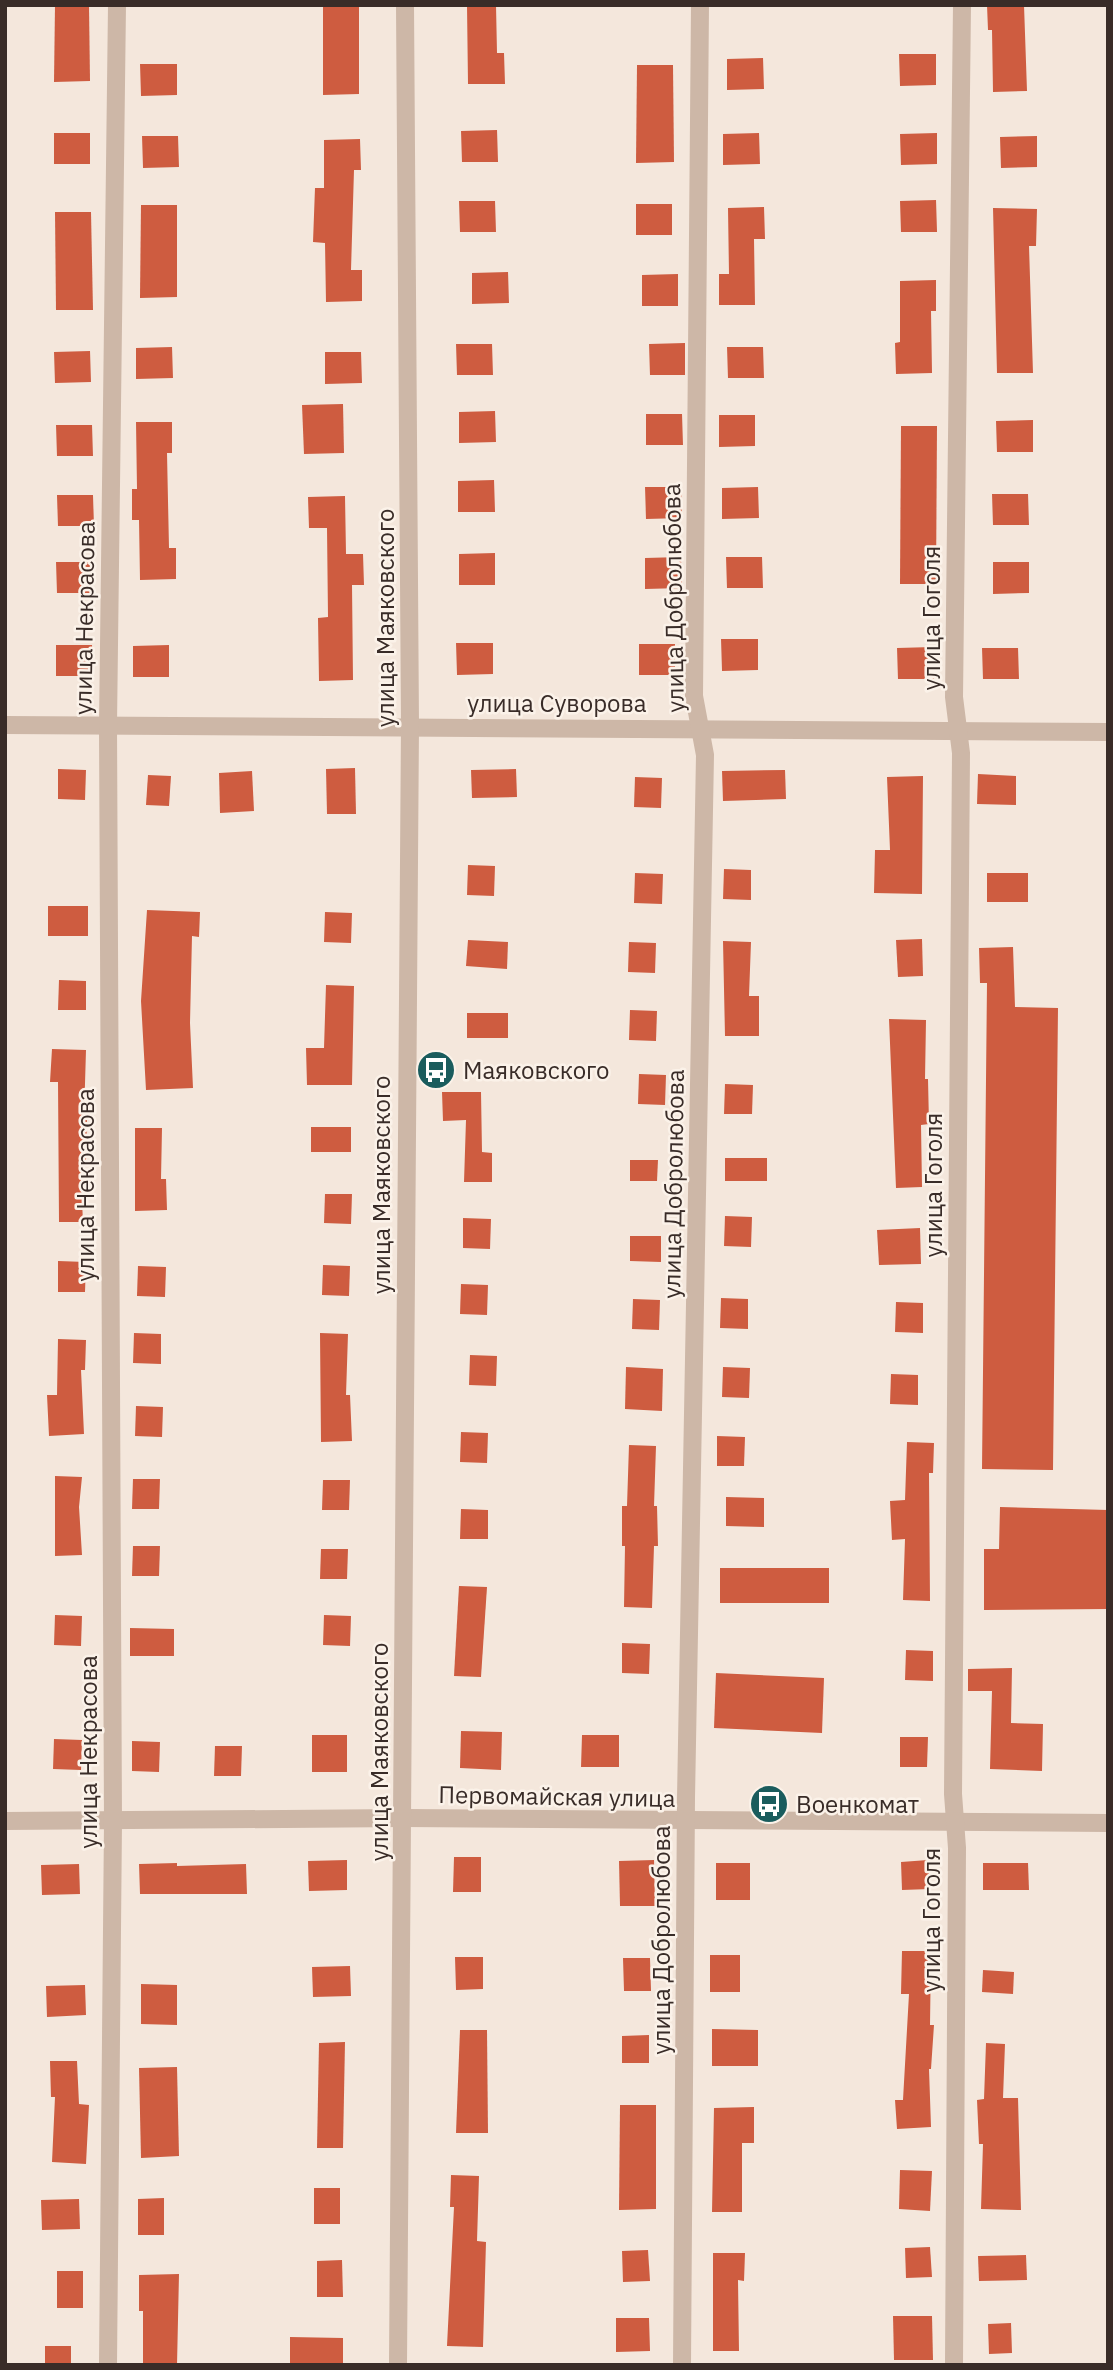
<svg xmlns="http://www.w3.org/2000/svg" width="1113" height="2370" viewBox="0 0 1113 2370" font-family="'IBM Plex Sans',sans-serif">
<style>
.building{fill:#ce5c40}
.lines{fill:none;stroke-linecap:round;stroke-linejoin:round}
.minor{stroke:#cdb7a7;stroke-width:18}
.labels{text-anchor:middle;dominant-baseline:central;stroke-width:5;stroke-linejoin:round;paint-order:stroke}
.street-label{font-size:24px;fill:#392c28;stroke:#fbf2e9}
.poi-label{font-size:24px;fill:#392c28;stroke:#fbf2e9;text-anchor:start}
</style>
<rect width="100%" height="100%" fill="#f4e7dc"/>
<!-- building -->
<g class="building">
<polygon points="55,5 89,5 90,81 54,82"/>
<polygon points="323,5 359,5 359,94 323,95"/>
<polygon points="467,5 496,5 497,53 504,53 505,84 468,84"/>
<polygon points="987,5 1024,5 1027,91 993,92 992,30 988,30"/>
<polygon points="899,54 936,54 936,85 900,86"/>
<polygon points="763,58 764,89 727,90 727,59"/>
<polygon points="140,64 177,64 177,95 141,96"/>
<polygon points="637,65 673,65 674,162 636,163"/>
<polygon points="497,130 498,162 462,162 461,131"/>
<rect x="54" y="133" width="36" height="31"/>
<polygon points="759,133 760,164 723,165 723,134"/>
<polygon points="937,133 937,164 901,165 900,134"/>
<polygon points="142,136 178,136 179,167 143,168"/>
<polygon points="1037,136 1037,167 1001,168 1000,137"/>
<polygon points="360,139 361,170 354,170 351,270 362,270 362,301 326,302 325,243 313,242 315,188 324,188 324,140"/>
<polygon points="936,200 937,232 901,232 900,201"/>
<polygon points="459,201 495,201 496,232 460,232"/>
<rect x="636" y="204" width="36" height="31"/>
<polygon points="141,205 177,205 177,297 140,298"/>
<polygon points="764,207 765,239 754,239 755,305 719,305 719,274 729,274 728,208"/>
<polygon points="993,208 1037,209 1036,246 1029,246 1033,373 997,373"/>
<polygon points="55,212 91,212 93,310 56,310"/>
<polygon points="508,272 509,303 472,304 472,273"/>
<polygon points="678,274 678,306 642,306 642,275"/>
<polygon points="936,280 936,311 931,311 932,373 896,374 895,343 900,342 900,281"/>
<polygon points="685,343 685,375 650,375 649,344"/>
<polygon points="456,344 492,344 493,375 457,375"/>
<polygon points="172,347 173,378 136,379 136,348"/>
<polygon points="727,347 763,347 764,378 728,378"/>
<polygon points="90,351 91,382 55,383 54,352"/>
<polygon points="325,352 361,352 362,383 325,384"/>
<polygon points="343,404 344,453 304,454 302,405"/>
<polygon points="495,411 496,442 459,443 459,412"/>
<polygon points="646,414 682,414 683,445 646,445"/>
<polygon points="719,415 755,415 755,446 719,447"/>
<polygon points="1033,420 1033,452 997,452 996,421"/>
<polygon points="136,422 172,422 172,453 167,453 169,548 176,548 176,579 140,580 139,520 132,520 132,489 137,489"/>
<polygon points="56,425 92,425 93,456 57,456"/>
<polygon points="901,426 937,426 936,584 900,584"/>
<polygon points="494,480 495,512 458,512 458,481"/>
<polygon points="645,487 681,487 682,518 646,519"/>
<polygon points="758,487 759,518 722,519 722,488"/>
<polygon points="992,494 1028,494 1029,525 993,525"/>
<polygon points="57,495 93,495 94,526 58,526"/>
<polygon points="345,496 346,554 363,554 364,585 352,585 353,680 319,681 318,618 328,617 327,528 309,528 308,497"/>
<polygon points="495,553 495,585 459,585 459,554"/>
<polygon points="681,557 682,588 645,589 645,558"/>
<polygon points="726,557 762,557 763,588 727,588"/>
<polygon points="56,562 93,562 93,593 57,593"/>
<polygon points="993,562 1029,562 1029,593 993,594"/>
<polygon points="721,639 758,639 758,670 722,671"/>
<polygon points="456,643 493,643 493,674 457,675"/>
<rect x="639" y="644" width="36" height="31"/>
<polygon points="56,645 92,645 93,676 56,676"/>
<polygon points="169,645 169,677 133,677 133,646"/>
<polygon points="933,647 934,679 898,679 897,648"/>
<polygon points="982,648 1018,648 1019,679 983,679"/>
<polygon points="355,768 356,814 327,814 326,769"/>
<polygon points="58,769 86,770 85,800 58,799"/>
<polygon points="516,769 517,797 472,798 471,770"/>
<polygon points="785,770 786,799 723,801 722,771"/>
<polygon points="252,771 254,811 220,813 219,773"/>
<polygon points="978,774 1016,776 1016,805 977,804"/>
<polygon points="148,775 171,776 169,806 146,805"/>
<polygon points="923,776 922,894 874,893 875,850 890,850 887,777"/>
<polygon points="635,777 662,778 661,808 634,807"/>
<polygon points="468,865 495,866 494,896 467,895"/>
<polygon points="724,869 751,870 751,900 723,899"/>
<polygon points="635,873 663,874 662,904 634,903"/>
<rect x="987" y="873" width="41" height="29"/>
<rect x="48" y="906" width="40" height="30"/>
<polygon points="147,910 200,912 199,937 192,936 190,1023 193,1088 146,1090 141,1001"/>
<polygon points="325,912 352,913 351,943 324,942"/>
<polygon points="922,939 923,976 898,977 896,940"/>
<polygon points="468,940 508,942 507,969 466,966"/>
<polygon points="723,941 751,942 749,996 759,996 759,1036 725,1036"/>
<polygon points="629,942 656,943 655,973 628,972"/>
<polygon points="1013,947 1015,1007 1058,1008 1053,1470 982,1469 987,983 980,983 979,948"/>
<polygon points="59,980 86,981 86,1010 58,1010"/>
<polygon points="326,985 354,986 352,1085 307,1085 306,1048 324,1048"/>
<polygon points="630,1010 657,1011 656,1041 629,1040"/>
<rect x="467" y="1013" width="41" height="25"/>
<polygon points="889,1019 926,1020 925,1079 928,1079 929,1124 921,1125 922,1187 896,1188"/>
<polygon points="52,1049 86,1050 84,1117 87,1117 86,1160 80,1159 83,1222 59,1222 58,1082 50,1082"/>
<polygon points="639,1074 666,1075 665,1105 638,1104"/>
<polygon points="725,1084 753,1085 752,1114 724,1114"/>
<polygon points="442,1092 481,1092 482,1152 492,1153 492,1182 464,1182 466,1120 443,1121"/>
<rect x="311" y="1127" width="40" height="25"/>
<polygon points="135,1128 162,1128 161,1179 166,1179 167,1210 135,1211"/>
<rect x="725" y="1158" width="42" height="23"/>
<polygon points="630,1160 658,1160 657,1181 630,1181"/>
<polygon points="325,1194 352,1194 351,1224 324,1223"/>
<polygon points="725,1216 752,1217 751,1247 724,1246"/>
<polygon points="463,1218 491,1219 490,1249 463,1248"/>
<polygon points="920,1228 921,1264 879,1265 877,1230"/>
<polygon points="630,1236 661,1236 661,1262 630,1261"/>
<polygon points="58,1261 86,1262 85,1292 58,1292"/>
<polygon points="323,1265 350,1266 349,1296 322,1295"/>
<polygon points="138,1266 166,1267 165,1297 137,1296"/>
<polygon points="461,1284 488,1285 487,1315 460,1314"/>
<polygon points="721,1298 748,1299 748,1329 720,1328"/>
<polygon points="633,1299 660,1300 659,1330 632,1329"/>
<polygon points="896,1302 923,1303 923,1333 895,1332"/>
<polygon points="134,1333 161,1334 161,1364 133,1363"/>
<polygon points="320,1333 348,1334 346,1395 350,1395 352,1441 321,1442"/>
<polygon points="58,1339 86,1340 85,1370 81,1370 84,1434 49,1436 47,1395 57,1395"/>
<polygon points="470,1355 497,1356 496,1386 469,1385"/>
<polygon points="626,1367 663,1369 662,1411 625,1409"/>
<polygon points="723,1367 750,1368 749,1398 722,1397"/>
<polygon points="891,1374 918,1375 918,1405 890,1404"/>
<polygon points="136,1406 163,1407 162,1437 135,1436"/>
<polygon points="461,1432 488,1433 487,1463 460,1462"/>
<polygon points="717,1436 745,1437 744,1466 717,1466"/>
<polygon points="907,1442 934,1443 933,1473 929,1473 930,1601 903,1600 905,1539 892,1540 890,1501 905,1500"/>
<polygon points="629,1445 656,1446 654,1506 657,1506 658,1546 654,1546 652,1608 624,1607 625,1546 622,1546 622,1506 627,1506"/>
<polygon points="55,1476 82,1477 79,1507 82,1555 55,1556"/>
<polygon points="133,1479 160,1479 159,1509 132,1509"/>
<polygon points="323,1480 350,1480 349,1510 322,1510"/>
<polygon points="726,1497 764,1498 764,1527 726,1526"/>
<polygon points="1000,1507 1108,1510 1108,1609 984,1610 984,1549 999,1549"/>
<polygon points="461,1509 488,1510 488,1539 460,1539"/>
<polygon points="133,1546 160,1546 159,1576 132,1576"/>
<polygon points="321,1549 348,1549 347,1579 320,1579"/>
<rect x="720" y="1568" width="109" height="35"/>
<polygon points="459,1586 487,1587 481,1677 454,1676"/>
<polygon points="55,1615 82,1616 81,1646 54,1645"/>
<polygon points="324,1615 351,1616 350,1646 323,1645"/>
<polygon points="130,1628 174,1629 174,1656 130,1656"/>
<polygon points="622,1643 650,1644 649,1674 622,1673"/>
<polygon points="906,1650 933,1651 933,1681 905,1680"/>
<polygon points="1012,1668 1011,1723 1043,1724 1042,1771 990,1769 992,1691 968,1691 968,1669"/>
<polygon points="716,1673 824,1678 822,1733 714,1728"/>
<polygon points="461,1731 502,1732 501,1770 460,1768"/>
<rect x="312" y="1735" width="35" height="37"/>
<polygon points="582,1735 619,1735 619,1767 581,1767"/>
<polygon points="900,1737 928,1737 927,1767 900,1767"/>
<polygon points="54,1739 82,1740 81,1770 53,1769"/>
<polygon points="132,1741 160,1742 159,1772 132,1771"/>
<polygon points="215,1746 242,1746 241,1776 214,1776"/>
<polygon points="454,1857 481,1857 481,1892 453,1892"/>
<polygon points="347,1860 347,1890 309,1891 308,1861"/>
<polygon points="654,1860 655,1906 620,1906 619,1861"/>
<polygon points="928,1860 930,1889 902,1890 901,1862"/>
<polygon points="177,1863 177,1866 246,1864 247,1894 140,1894 139,1864"/>
<rect x="716" y="1863" width="34" height="37"/>
<polygon points="983,1863 1028,1863 1029,1890 983,1890"/>
<polygon points="79,1864 80,1894 42,1895 41,1865"/>
<polygon points="902,1951 931,1951 930,2025 934,2025 931,2069 929,2069 931,2127 897,2129 895,2100 903,2100 909,1994 901,1994"/>
<rect x="710" y="1955" width="30" height="37"/>
<polygon points="455,1957 483,1957 483,1989 456,1990"/>
<polygon points="623,1958 650,1958 651,1991 624,1991"/>
<polygon points="350,1966 351,1996 313,1997 312,1967"/>
<polygon points="983,1970 1014,1972 1013,1994 982,1992"/>
<polygon points="141,1984 177,1985 177,2025 141,2024"/>
<polygon points="85,1985 86,2015 47,2017 46,1986"/>
<polygon points="712,2029 758,2030 758,2066 712,2066"/>
<polygon points="460,2030 487,2030 488,2133 456,2133"/>
<polygon points="649,2035 649,2063 622,2063 622,2036"/>
<polygon points="345,2042 343,2148 317,2148 319,2043"/>
<polygon points="986,2043 1005,2044 1003,2098 1018,2098 1021,2210 981,2209 983,2144 979,2144 977,2100 984,2099"/>
<polygon points="50,2061 77,2061 79,2104 89,2105 86,2164 52,2162 55,2097 51,2097"/>
<polygon points="177,2067 179,2156 141,2158 139,2068"/>
<polygon points="620,2105 656,2105 656,2209 619,2210"/>
<polygon points="754,2107 754,2143 742,2143 742,2212 712,2212 714,2108"/>
<polygon points="900,2170 932,2171 930,2211 899,2209"/>
<polygon points="451,2175 479,2176 477,2241 486,2242 483,2347 447,2346 454,2207 450,2207"/>
<rect x="314" y="2188" width="26" height="36"/>
<polygon points="164,2198 164,2235 138,2235 138,2199"/>
<polygon points="79,2199 80,2229 42,2230 41,2200"/>
<polygon points="930,2247 932,2277 906,2278 905,2248"/>
<polygon points="648,2250 650,2281 623,2282 622,2251"/>
<polygon points="713,2253 745,2253 744,2281 738,2280 739,2351 713,2351"/>
<polygon points="1026,2255 1027,2280 979,2281 978,2256"/>
<polygon points="342,2260 343,2297 317,2297 317,2261"/>
<rect x="57" y="2271" width="26" height="37"/>
<polygon points="179,2274 177,2365 143,2365 143,2311 139,2311 139,2275"/>
<polygon points="893,2316 932,2316 933,2360 894,2360"/>
<polygon points="616,2318 649,2318 650,2351 616,2352"/>
<polygon points="1011,2323 1012,2353 989,2354 988,2324"/>
<polygon points="290,2337 343,2338 343,2365 290,2365"/>
<rect x="45" y="2346" width="26" height="19"/>
</g>
<g class="lines">
<!-- minor -->
<g class="minor">
<polyline points="5,725 1108,732"/>
<polyline points="5,1821 404,1818 1108,1823"/>
<polyline points="108,2365 113,1821 108,725 117,5"/>
<polyline points="398,2365 410,725 405,5"/>
<polyline points="682,2365 686,1798 705,755 694,696 700,5"/>
<polyline points="954,2365 957,1848 953,1794 961,753 954,697 962,5"/>
</g>
</g>
<!-- icons -->
<defs>
<symbol id="bus-disc" viewBox="-11 -11 22 22"><circle r="9.5" fill="#1a5c5d" stroke="#fbf2e9"/><path d="M-5-6H5V4H4V6H2V4H-2V6H-4V4H-5ZM-3.5-4V0h7V-4ZM-3.5 1.2v1.5H-2V1.2ZM2 1.2v1.5H3.5V1.2Z" fill="#fff"/></symbol>
</defs>
<g fill-rule="evenodd">
<use href="#bus-disc" x="414" y="1048" width="44" height="44"/>
<use href="#bus-disc" x="747" y="1782" width="44" height="44"/>
</g>
<g class="labels">
<!-- street labels -->
<g class="street-label">
<text transform="translate(673 598) rotate(-91)">улица Добролюбова</text>
<text transform="translate(84 618) rotate(-89)">улица Некрасова</text>
<text transform="translate(385 618) rotate(-90)">улица Маяковского</text>
<text transform="translate(931 618) rotate(-90)">улица Гоголя</text>
<text x="557" y="703">улица Суворова</text>
<text transform="translate(673 1184) rotate(-89)">улица Добролюбова</text>
<text transform="translate(85 1185) rotate(-90)">улица Некрасова</text>
<text transform="translate(381 1185) rotate(-90)">улица Маяковского</text>
<text transform="translate(933 1185) rotate(-90)">улица Гоголя</text>
<text transform="translate(88 1752) rotate(-90)">улица Некрасова</text>
<text transform="translate(379 1752) rotate(-90)">улица Маяковского</text>
<text transform="translate(557 1796) rotate(1)">Первомайская улица</text>
<text transform="translate(931 1920) rotate(-90)">улица Гоголя</text>
<text transform="translate(661 1940) rotate(-90)">улица Добролюбова</text>
</g>
<!-- poi labels -->
<g class="poi-label">
<text x="463" y="1070">Маяковского</text>
<text x="796" y="1804">Военкомат</text>
</g>
</g>
<!-- border -->
<rect width="1113" height="2370" fill="none" stroke="#392c28" stroke-width="14"/>
</svg>
